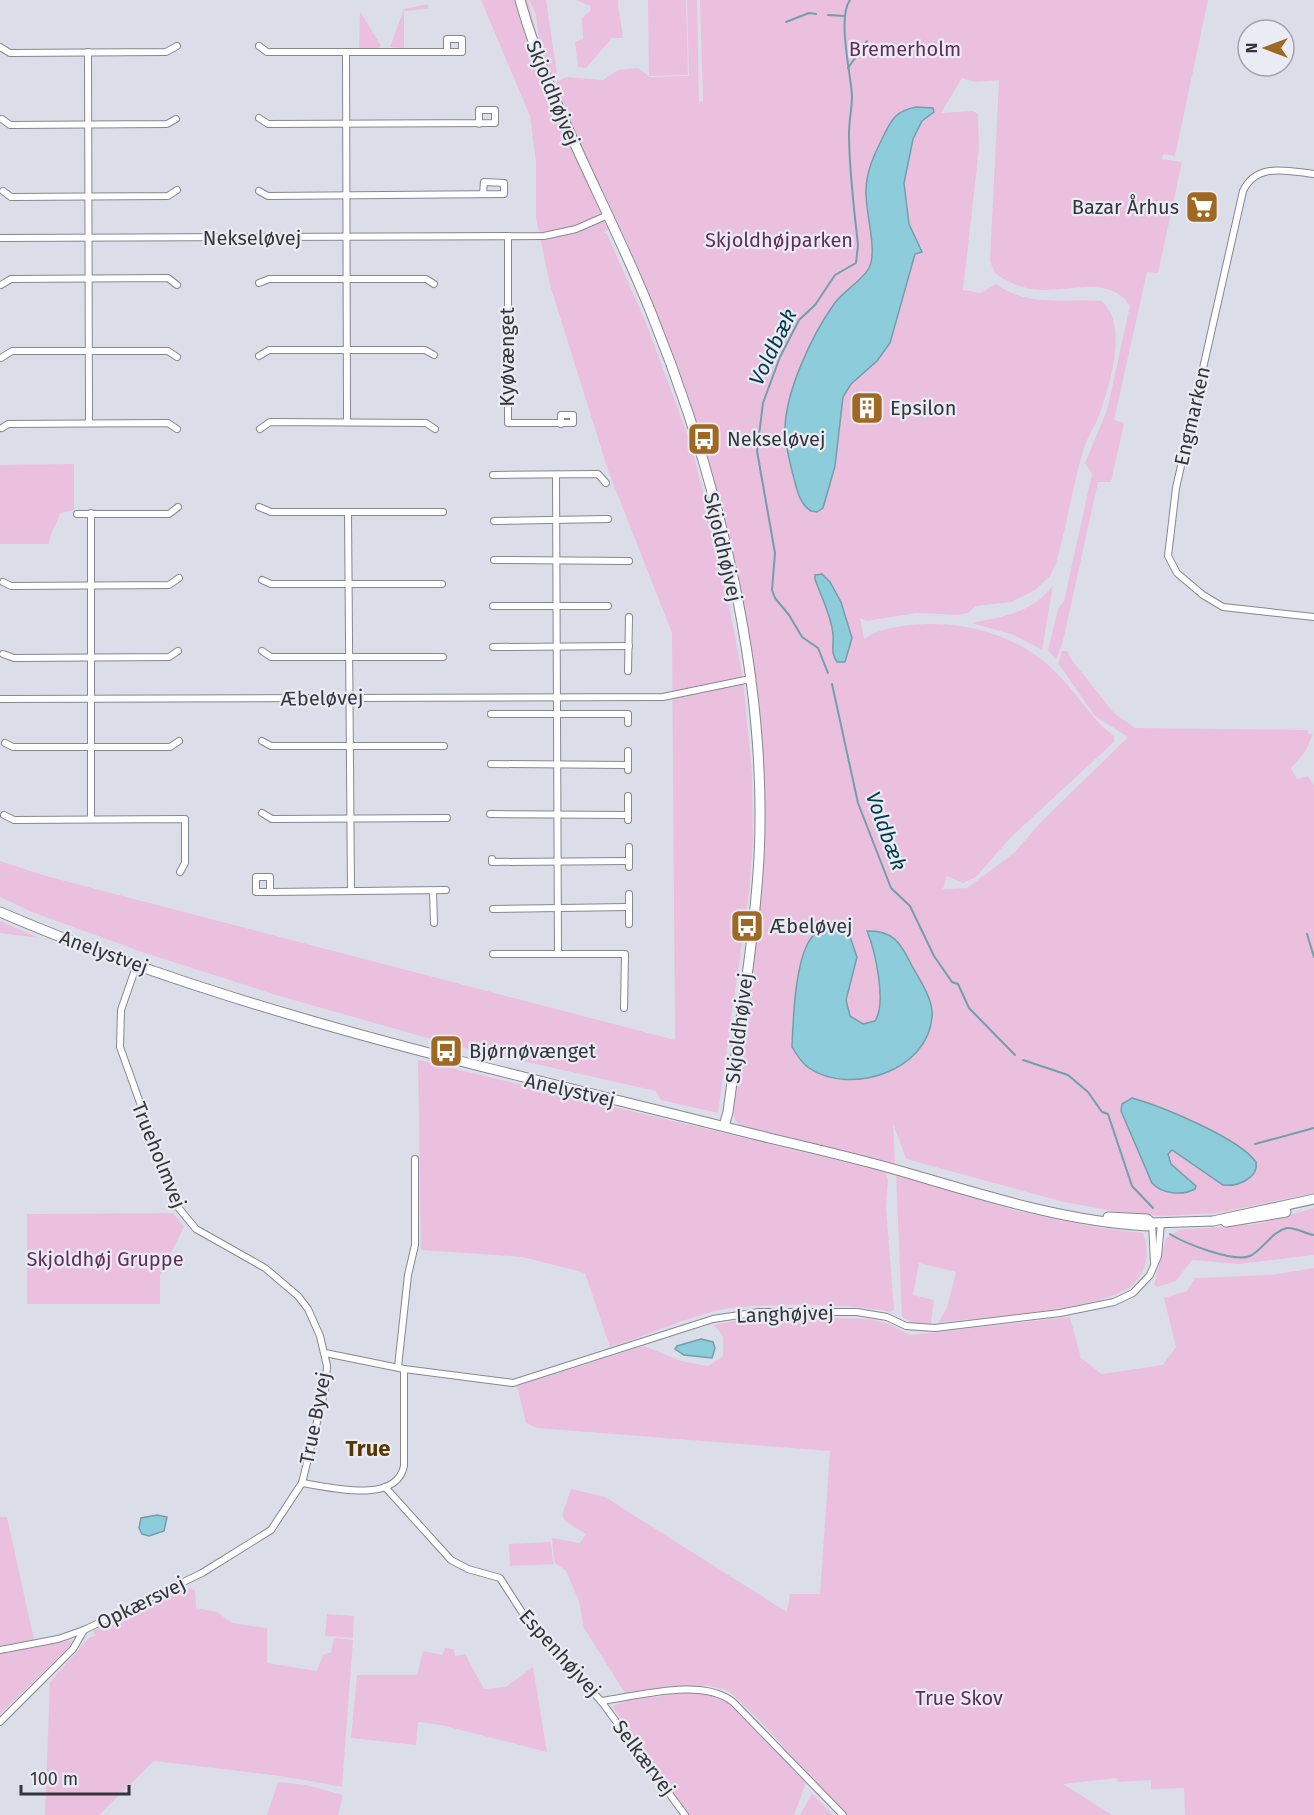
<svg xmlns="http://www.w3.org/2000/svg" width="1314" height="1815" viewBox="0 0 1314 1815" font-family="'Fira Sans',sans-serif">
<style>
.green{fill:#ebc0de}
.water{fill:#8dccdb;stroke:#729faa;stroke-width:1.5}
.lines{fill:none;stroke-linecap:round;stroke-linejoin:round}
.stream{stroke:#729faa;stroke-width:2}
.street-casing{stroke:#858891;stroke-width:8}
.secondary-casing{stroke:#858891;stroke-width:11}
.street{stroke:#fff;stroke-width:6}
.secondary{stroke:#fff;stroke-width:9}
.labels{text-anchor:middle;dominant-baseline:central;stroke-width:4.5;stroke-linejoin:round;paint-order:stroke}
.park-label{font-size:20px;fill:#632c56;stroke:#e9ebf5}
.street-label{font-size:20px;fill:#343539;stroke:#e9ebf5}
.poi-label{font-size:20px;fill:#343539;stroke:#e9ebf5;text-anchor:start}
.water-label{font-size:21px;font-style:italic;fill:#003d49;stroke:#e9ebf5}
.quarter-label{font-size:22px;font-weight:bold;fill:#5a3601;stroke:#e9ebf5}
</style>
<rect width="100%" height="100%" fill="#dbdee8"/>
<!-- green -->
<g class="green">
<path d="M 481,0 L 528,0 L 540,48 L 536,15 L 529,0 L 546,0 L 557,74 L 551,76 L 563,105 L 556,82 L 566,77 L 603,80 L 618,70 L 638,68 L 650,77 L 689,76 L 687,0 L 697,0 L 699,102 L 703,101 L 700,0 L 1208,0 L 1175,156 L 1163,154 L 1162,159 L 1182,162 L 1158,273 L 1147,272 L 1114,420 L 1124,423 L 1111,482 L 1098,482 L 1063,641 L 1056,660 L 1048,650 L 1058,609 L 1064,601 L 1092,474 L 1085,463 L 1107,410 L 1130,306 C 1111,276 1072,291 1043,290 C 1027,290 1007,283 995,273 L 990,261 L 999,80 L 975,82 L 962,78 L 941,113 L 973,111 L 978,114 L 979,148 L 963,290 L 981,293 L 996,284 C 1030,308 1063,298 1102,301 C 1128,325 1111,380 1101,410 C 1097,424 1087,437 1083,451 C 1072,488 1067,526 1056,563 L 1050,576 L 1035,590 L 1011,602 L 976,606 L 968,613 L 958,615 L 916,613 L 867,621 L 860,618 L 864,639 C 882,626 913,624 935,624 C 985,625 1032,643 1065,682 C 1083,702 1092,719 1114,736 L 1114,742 L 1011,837 L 976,877 L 963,883 L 947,876 L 943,889 L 967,888 L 1015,852 L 1041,822 L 1128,737 L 1095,716 L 1058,663 L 1062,651 L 1067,651 L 1071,659 L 1114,713 L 1135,728 L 1308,730 L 1308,734 L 1313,734 L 1305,752 L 1291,768 L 1297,779 L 1308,776 L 1314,785 L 1314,1193 L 1217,1213 L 1164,1216 L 1118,1212 L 1064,1202 L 906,1159 L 893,1123 L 895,1164 L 740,1126 L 735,1120 L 733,1109 C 748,997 766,886 763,773 C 761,677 740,583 714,491 C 695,421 673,351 645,284 C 621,224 589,168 565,109 L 608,230 L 603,232 L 607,234 L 646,323 L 691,444 L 722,568 L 743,679 L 752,772 L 753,841 L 749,892 L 718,1113 L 661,1100 L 656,1091 L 452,1045 L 276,995 L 142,952 L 32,912 L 0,897 L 0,861 L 46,876 L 675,1040 L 672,633 L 608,470 L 550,285 L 536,218 L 536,162 L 530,116 Z"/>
<path d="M 576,0 L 618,0 C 618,13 622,24 623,38 L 612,38 L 586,68 L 578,67 L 575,42 L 583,39 L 582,18 L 591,10 L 590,6 Z"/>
<polygon points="648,0 686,0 688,75 649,76"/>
<polygon points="428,4 428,9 404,11 404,48 390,47 404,9"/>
<polygon points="360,11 381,46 379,48 359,48"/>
<path d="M 74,464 L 74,510 L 60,513 C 57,525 50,531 49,544 L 0,544 L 0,465 Z"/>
<path d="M 1053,585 L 1042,650 L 1014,635 L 971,623 C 1002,617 1033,613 1053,585 Z"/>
<polygon points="0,921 39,938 0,933"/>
<path d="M 418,1060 L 886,1172 L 888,1180 L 886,1206 L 894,1310 L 890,1312 C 853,1303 752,1302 715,1311 C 680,1320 645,1336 610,1347 L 585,1273 L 523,1257 L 421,1250 Z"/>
<path d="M 896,1174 L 1017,1211 L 1094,1227 L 1143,1233 C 1151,1251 1146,1275 1130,1287 C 1095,1311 983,1317 938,1323 L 947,1308 L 956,1272 L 919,1263 L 913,1295 L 934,1300 L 931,1323 L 915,1324 L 902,1317 Z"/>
<polygon points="1314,1208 1314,1255 1238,1264 1192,1260 1176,1281 1157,1287 1154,1285 1166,1238 1179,1230 1258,1224"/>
<polygon points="173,1213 184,1227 160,1275 160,1304 27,1304 27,1214"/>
<polygon points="1314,1268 1314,1815 1185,1815 1184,1788 1151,1789 1151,1780 1118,1782 1117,1778 1063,1784 1112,1815 846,1815 760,1721 729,1691 707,1685 625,1693 584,1628 579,1601 566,1571 554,1562 552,1538 580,1543 586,1534 566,1522 562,1515 571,1489 605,1497 787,1612 790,1594 820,1594 830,1451 537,1428 526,1423 517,1386 644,1346 681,1361 708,1366 723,1356 723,1336 714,1325 761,1316 870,1319 891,1325 910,1335 1070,1317 1081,1358 1102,1374 1163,1365 1176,1347 1164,1298 1187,1291 1195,1278 1271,1275"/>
<polygon points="0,1517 7,1517 34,1640 0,1646"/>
<polygon points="551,1542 553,1564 510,1566 509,1544"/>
<path d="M 183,1587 L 195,1590 L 196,1608 L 217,1612 L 232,1623 L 267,1628 L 267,1663 L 317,1671 L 323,1655 L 331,1652 L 334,1638 L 353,1640 L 342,1787 C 280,1774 216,1769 154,1761 L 99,1815 L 45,1815 L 50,1682 L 90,1637 L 96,1636 L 93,1631 Z"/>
<polygon points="327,1614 354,1616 353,1638 325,1636"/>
<polygon points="71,1640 72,1644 0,1714 0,1653"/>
<polygon points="445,1648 454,1649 455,1656 465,1654 484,1689 506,1687 533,1667 547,1752 441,1725 418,1722 416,1745 351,1738 357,1675 417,1675 423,1651 442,1655"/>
<polygon points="699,1691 712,1693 726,1700 806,1783 794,1815 688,1815 612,1706 630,1700"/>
<polygon points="278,1782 306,1785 343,1795 338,1815 267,1815"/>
<polygon points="812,1794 833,1815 800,1815"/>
</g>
<!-- water -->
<g class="water">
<path d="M 916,107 L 933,108 L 934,112 L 922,121 L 913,139 L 904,183 L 909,224 L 922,252 L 915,254 L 890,343 L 877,361 L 851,384 L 843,397 L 835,466 L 823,508 L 817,512 L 811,511 C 798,503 796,485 792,471 C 789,458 785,444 785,430 C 785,392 812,335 834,304 C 844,290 861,282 869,268 C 878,251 865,211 866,191 C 866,172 874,155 882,139 C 891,120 895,111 916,107 Z"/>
<path d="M 822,574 L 830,582 L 841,602 L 852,638 L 845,662 L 837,662 C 830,652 834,644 833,634 C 831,614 821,597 815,579 L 815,575 Z"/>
<path d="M 847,928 L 857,957 L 846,1000 L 850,1016 L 863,1024 L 875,1021 C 887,1003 875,950 867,931 C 892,930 900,942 910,962 C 918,978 934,999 932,1017 C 928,1071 850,1096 809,1068 C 802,1063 796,1054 792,1047 C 793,1021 795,950 815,934 C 824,928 837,928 847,928 Z"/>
<path d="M 1132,1098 C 1161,1106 1239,1138 1256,1162 C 1259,1178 1237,1187 1223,1185 L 1172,1150 L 1168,1154 L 1171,1164 L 1196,1186 L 1195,1189 C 1182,1196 1162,1194 1152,1183 L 1121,1111 L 1122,1104 Z"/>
<polygon points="701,1339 713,1342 715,1348 712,1358 684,1355 675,1349 677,1346"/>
<polygon points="157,1515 167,1517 164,1531 149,1536 142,1534 139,1528 141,1518"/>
</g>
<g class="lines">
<!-- stream -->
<g class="stream">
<polyline points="828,15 845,16"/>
<polyline points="786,22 809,13 816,14"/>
<polyline points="848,68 867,41"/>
<path d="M 828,673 L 818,648 L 802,637 L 789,615 L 775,598 L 772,590 L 775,553 L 757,451 L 763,403 L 780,357 L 799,320 L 815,305 L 835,275 L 856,263 L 858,245 C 854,208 849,170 849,133 C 849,121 852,108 852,96 C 851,74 837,18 850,0"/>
<polyline points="832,684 858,803 891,888 910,906 934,956 952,982 958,984 969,1008 1015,1055"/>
<polyline points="1307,934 1314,957"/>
<polyline points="1023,1060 1068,1075 1088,1092 1102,1112 1108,1114 1132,1186 1153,1208"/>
<polyline points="1255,1144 1314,1128"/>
<path d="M 1170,1234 C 1184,1243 1234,1263 1250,1256 C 1263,1250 1272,1231 1287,1228 C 1296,1227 1305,1234 1314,1235"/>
</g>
<defs>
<g id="street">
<polyline points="259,46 267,52 462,52 462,39 447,39 447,51"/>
<polyline points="0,47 10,53 166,52 177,46"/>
<polyline points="88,52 89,423"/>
<polyline points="346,52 347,422"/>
<polyline points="259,118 268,124 495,123 495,110 479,110 479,124"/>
<polyline points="2,119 10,125 167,124 176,119"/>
<path d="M 1314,174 C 1287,171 1257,162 1243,191 L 1176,488 L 1168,556 L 1177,573 L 1203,595 L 1223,607 L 1314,617"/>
<polyline points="3,191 11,197 168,196 177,190"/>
<polyline points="259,191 268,196 504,194 504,183 484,182 483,194"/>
<polyline points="508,236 508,423 573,423 573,415 561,415 561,424"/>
<polyline points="0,238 544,236 576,229 608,215"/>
<polyline points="259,283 269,279 426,279 434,284"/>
<polyline points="1,285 11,279 168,278 177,285"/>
<polyline points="259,356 269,350 425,350 434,355"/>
<polyline points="1,358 12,351 168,351 177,357"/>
<polyline points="2,428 8,424 168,423 177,429"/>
<polyline points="260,429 270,422 426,423 435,429"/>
<polyline points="493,475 598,474 606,483"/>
<polyline points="556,475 558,954"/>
<polyline points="259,507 271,512 443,512"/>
<polyline points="348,512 351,891"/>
<polyline points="91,513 91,819"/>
<polyline points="77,514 169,514 178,507"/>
<polyline points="494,521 608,519"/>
<polyline points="494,560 629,561"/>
<polyline points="262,580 271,584 442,584"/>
<polyline points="3,582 11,586 169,585 179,578"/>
<polyline points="493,606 608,606"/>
<polyline points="493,647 629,646"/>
<polyline points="262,651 271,657 443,657"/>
<polyline points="3,654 14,658 169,657 178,651"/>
<polyline points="628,671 629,617"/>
<polyline points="0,699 663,697 750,679"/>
<polyline points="491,714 628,714 628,723"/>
<polyline points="262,741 271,746 444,746"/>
<polyline points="5,743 13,747 170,747 179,741"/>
<polyline points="491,764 628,765"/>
<polyline points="628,770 628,751"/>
<polyline points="628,796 628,820"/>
<polyline points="262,813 272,819 447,818"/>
<polyline points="490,814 628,815"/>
<polyline points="4,815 14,820 185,819 185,863 180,872"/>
<polyline points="629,847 629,867"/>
<polyline points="492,859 492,862 629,861"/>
<polyline points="433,891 434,923"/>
<polyline points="270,892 256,892 256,877 270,877 270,892 446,890"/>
<polyline points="629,894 629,924"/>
<polyline points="493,909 629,907"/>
<polyline points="493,954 625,954 624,1008"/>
<polyline points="1152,1223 1154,1262"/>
<polyline points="398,1367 408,1275 415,1245 415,1159"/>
<polyline points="404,1369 513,1383 713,1319 759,1312 857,1312 887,1317 906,1326 935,1328 1060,1313 1114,1302 1133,1293 1150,1275 1158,1256 1161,1223"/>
<path d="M 302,1483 C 330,1487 396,1505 404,1466 L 404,1369 L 325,1353"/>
<polyline points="385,1487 451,1560 468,1569 500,1578 527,1620 601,1701 685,1815"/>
<polyline points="0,1650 58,1639 84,1630 202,1573 271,1530 302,1483 326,1385 327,1366 320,1336 308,1309 298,1296 265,1268 196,1229 177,1206 120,1047 121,1010 137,964"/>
<path d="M 601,1701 C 638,1696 703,1677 733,1702 L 843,1815"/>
<polyline points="0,1722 73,1649 84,1630"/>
</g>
<g id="secondary">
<path d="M 520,0 C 551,111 610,209 652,315 C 719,481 768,678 759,858 C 754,943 739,1028 728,1112 L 724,1126"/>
<path d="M 0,912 C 246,1018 511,1072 769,1138 C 812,1148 855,1158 897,1170 C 980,1194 1061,1221 1147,1226 L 1152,1223 L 1213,1221 L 1314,1199"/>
<polyline points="1108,1217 1147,1219 1152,1223"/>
<polyline points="1226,1222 1286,1212"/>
</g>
</defs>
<!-- street casing -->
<use href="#street" class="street-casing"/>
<!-- secondary casing -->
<use href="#secondary" class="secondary-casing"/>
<!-- street -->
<use href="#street" class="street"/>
<!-- secondary -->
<use href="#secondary" class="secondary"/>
</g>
<!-- icons -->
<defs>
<symbol id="supermarket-square" viewBox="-11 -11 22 22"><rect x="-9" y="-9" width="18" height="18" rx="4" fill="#a06923" stroke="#e9ebf5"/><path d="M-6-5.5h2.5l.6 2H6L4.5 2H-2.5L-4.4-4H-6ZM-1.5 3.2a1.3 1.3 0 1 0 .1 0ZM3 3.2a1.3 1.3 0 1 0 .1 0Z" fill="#fff"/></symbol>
<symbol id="building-square" viewBox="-11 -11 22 22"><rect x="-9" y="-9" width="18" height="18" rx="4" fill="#a06923" stroke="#e9ebf5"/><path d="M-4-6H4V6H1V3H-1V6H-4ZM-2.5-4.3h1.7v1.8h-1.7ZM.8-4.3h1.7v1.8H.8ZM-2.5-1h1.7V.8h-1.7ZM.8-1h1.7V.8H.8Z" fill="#fff"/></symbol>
<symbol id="bus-square" viewBox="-11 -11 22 22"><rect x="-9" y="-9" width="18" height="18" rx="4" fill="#a06923" stroke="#e9ebf5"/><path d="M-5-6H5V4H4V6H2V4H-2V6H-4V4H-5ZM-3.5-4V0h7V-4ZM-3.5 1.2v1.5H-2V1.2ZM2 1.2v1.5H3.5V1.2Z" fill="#fff"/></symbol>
</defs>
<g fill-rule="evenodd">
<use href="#supermarket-square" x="1183" y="188" width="38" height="38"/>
<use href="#building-square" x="848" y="389" width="38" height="38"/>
<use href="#bus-square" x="685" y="420" width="38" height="38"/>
<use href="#bus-square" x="728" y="907" width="38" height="38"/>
<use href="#bus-square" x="427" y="1032" width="38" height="38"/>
</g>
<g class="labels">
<!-- park labels -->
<g class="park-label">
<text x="905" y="49">Bremerholm</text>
<text x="779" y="240">Skjoldhøjparken</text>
<text x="105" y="1259">Skjoldhøj Gruppe</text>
<text x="959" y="1698">True Skov</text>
</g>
<!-- street labels -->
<g class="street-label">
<text transform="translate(553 93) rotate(68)">Skjoldhøjvej</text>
<text x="252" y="238">Nekseløvej</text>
<text transform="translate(507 357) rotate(-90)">Kyøvænget</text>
<text transform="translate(1192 416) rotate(-77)">Engmarken</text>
<text transform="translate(723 547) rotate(77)">Skjoldhøjvej</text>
<text transform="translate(322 698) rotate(-1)">Æbeløvej</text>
<text transform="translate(104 952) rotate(20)">Anelystvej</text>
<text transform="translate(739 1028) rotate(-83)">Skjoldhøjvej</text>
<text transform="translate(570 1090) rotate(13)">Anelystvej</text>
<text transform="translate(159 1155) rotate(68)">Trueholmvej</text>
<text transform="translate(785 1314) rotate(-2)">Langhøjvej</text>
<text transform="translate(315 1418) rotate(-79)">True Byvej</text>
<text transform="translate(141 1603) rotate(-26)">Opkærsvej</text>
<text transform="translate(560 1653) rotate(48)">Espenhøjvej</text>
<text transform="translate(644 1758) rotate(53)">Selkærvej</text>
</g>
<!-- poi labels -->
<g class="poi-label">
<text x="1179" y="207" text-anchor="end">Bazar Århus</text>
<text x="890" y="408">Epsilon</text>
<text x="727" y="439">Nekseløvej</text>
<text x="770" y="926">Æbeløvej</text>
<text x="469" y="1051">Bjørnøvænget</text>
</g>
<!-- water labels -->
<g class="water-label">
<text transform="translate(773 347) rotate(-64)">Voldbæk</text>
<text transform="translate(886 831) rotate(70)">Voldbæk</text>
</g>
<!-- quarter labels -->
<g class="quarter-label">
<text x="368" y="1448">True</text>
</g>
</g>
<!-- north arrow -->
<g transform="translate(1266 48) rotate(270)"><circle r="28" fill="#e9ebf5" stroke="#a1a2aa" stroke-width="1.5"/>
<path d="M0-4.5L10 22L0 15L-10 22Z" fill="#a06923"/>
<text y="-9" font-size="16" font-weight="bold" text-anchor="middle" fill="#343539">N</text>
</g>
<!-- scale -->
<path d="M21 1785v9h108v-9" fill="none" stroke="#343539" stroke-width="3"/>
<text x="30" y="1785" font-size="18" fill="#343539" stroke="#e9ebf5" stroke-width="4.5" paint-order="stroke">100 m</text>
</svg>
